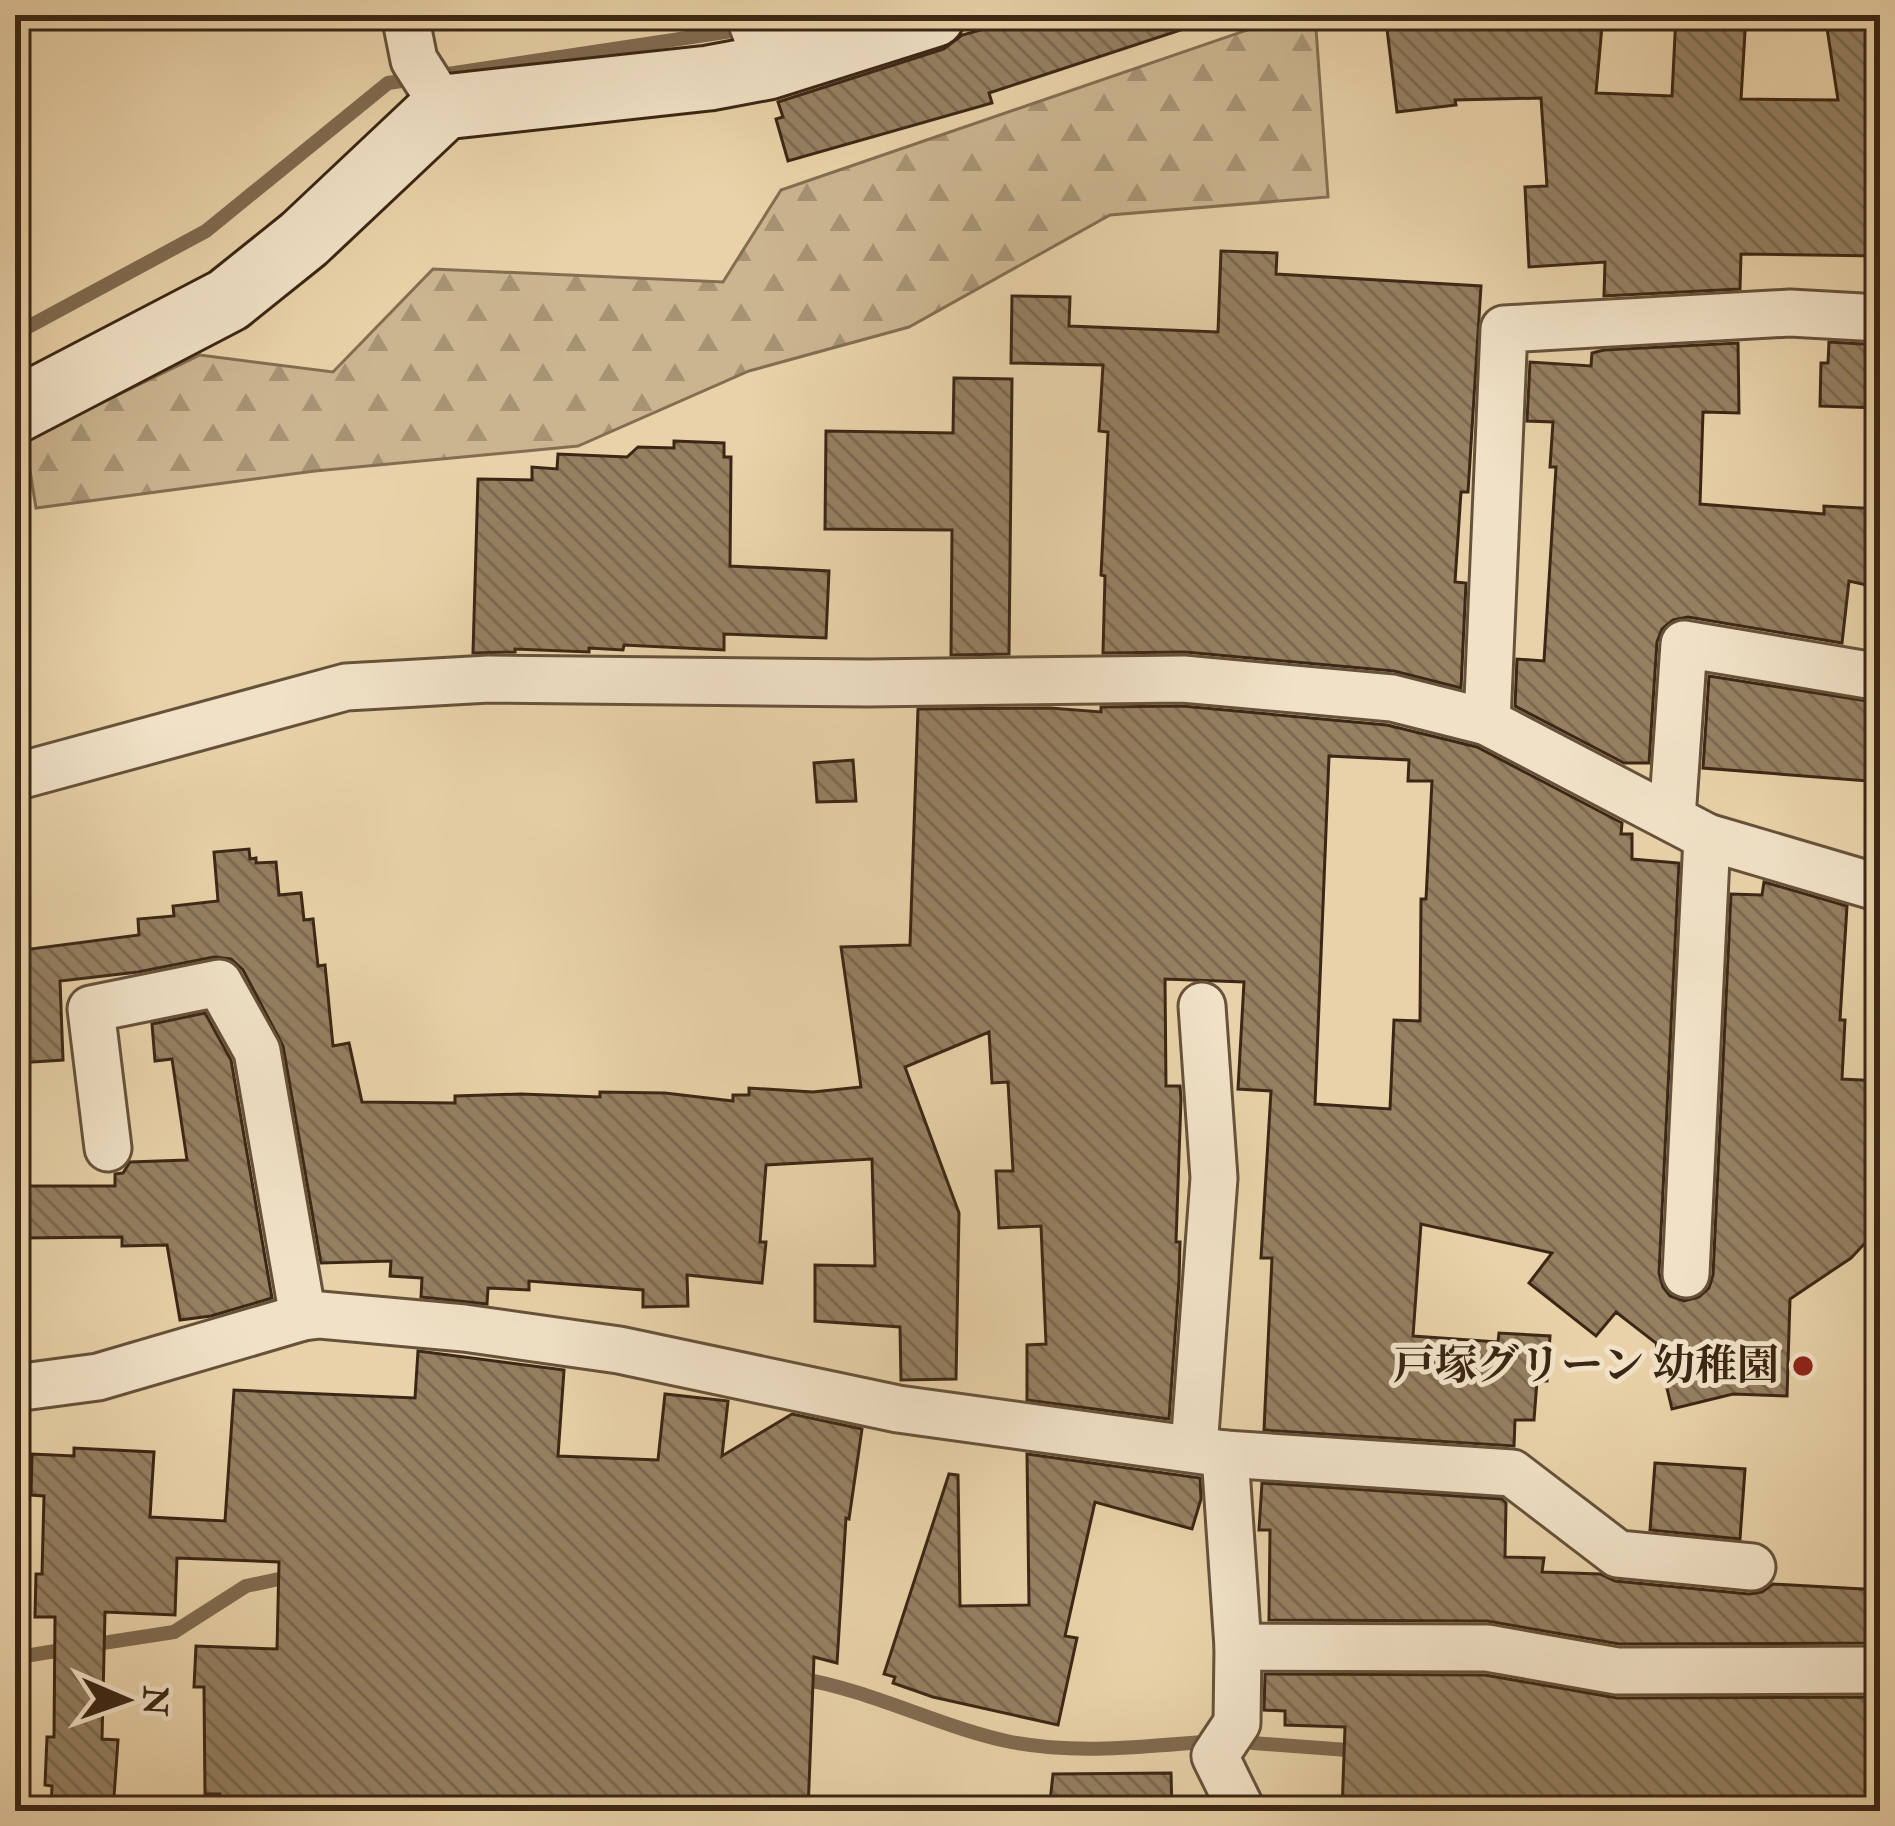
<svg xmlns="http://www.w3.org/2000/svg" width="1895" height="1826" viewBox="0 0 1895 1826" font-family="'IM FELL Double Pica','Noto Serif JP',serif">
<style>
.forest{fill:url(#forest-firs);stroke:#836e52;stroke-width:3}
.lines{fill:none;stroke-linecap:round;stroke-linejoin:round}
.stream{stroke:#806b50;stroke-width:14}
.building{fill:url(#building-back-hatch);stroke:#3b2715;stroke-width:3;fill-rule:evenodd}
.street-casing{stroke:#66523a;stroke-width:51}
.secondary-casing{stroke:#3b2715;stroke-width:69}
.street{stroke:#f1e2c7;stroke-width:45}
.secondary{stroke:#f1e2c7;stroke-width:63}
.poi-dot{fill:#8f2418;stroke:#f1e2c7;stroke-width:4.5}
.labels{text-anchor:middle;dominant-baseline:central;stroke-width:10;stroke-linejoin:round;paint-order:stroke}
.poi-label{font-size:42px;font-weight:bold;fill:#3b2715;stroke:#f1e2c7;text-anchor:end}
</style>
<defs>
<pattern id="forest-firs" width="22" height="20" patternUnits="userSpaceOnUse" patternTransform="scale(3)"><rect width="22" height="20" fill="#cbb590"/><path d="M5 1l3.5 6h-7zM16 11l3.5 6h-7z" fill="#a69374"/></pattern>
<pattern id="building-back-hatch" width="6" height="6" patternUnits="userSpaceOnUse" patternTransform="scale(3)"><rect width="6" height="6" fill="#958062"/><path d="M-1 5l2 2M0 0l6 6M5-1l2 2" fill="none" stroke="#7b6950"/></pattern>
</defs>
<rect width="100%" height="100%" fill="#e9d2a9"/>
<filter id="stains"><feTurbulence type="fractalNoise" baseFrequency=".00167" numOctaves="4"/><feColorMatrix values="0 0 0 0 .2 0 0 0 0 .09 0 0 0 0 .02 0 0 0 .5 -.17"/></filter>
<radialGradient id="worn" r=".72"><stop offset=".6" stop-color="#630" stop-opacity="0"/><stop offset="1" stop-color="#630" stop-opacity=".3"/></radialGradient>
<!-- forest -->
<polygon class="forest" points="1291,15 1315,15 1328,197 1110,215 909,327 749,371 578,446 315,471 36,508 25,440 200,355 333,372 433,269 723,282 781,190"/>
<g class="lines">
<!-- stream -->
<g class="stream">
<polyline points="15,334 206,231 388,83 779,24 802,15"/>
<polyline points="90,1645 174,1632 246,1586 293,1576"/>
<polyline points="25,1656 68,1649"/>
<path d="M 797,1678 C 872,1690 939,1727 1011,1742 C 1078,1755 1147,1746 1215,1741"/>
<polyline points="1253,1743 1361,1751"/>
</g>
</g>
<!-- building -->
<g class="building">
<polygon points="1037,15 1204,15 1205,22 989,93 992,103 788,161 776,119 783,117 778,102 944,49 962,35"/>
<polygon points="1476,15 1603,15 1596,93 1672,96 1676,15 1746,15 1741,99 1838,100 1825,15 1880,15 1880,256 1741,254 1740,289 1604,296 1605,262 1529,267 1525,187 1547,186 1541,98 1455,100 1456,105 1397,112 1387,29"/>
<polygon points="1221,251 1277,253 1276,274 1481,286 1468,492 1461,492 1455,582 1466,583 1461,688 1394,671 1185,652 1103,653 1105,576 1101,575 1108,432 1099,431 1103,365 1011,363 1012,296 1070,297 1069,326 1218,332"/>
<polygon points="1829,342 1880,345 1880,408 1820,406 1821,363 1828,363"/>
<polygon points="1738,343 1739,413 1703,412 1700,504 1824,514 1824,506 1880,509 1880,588 1849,581 1842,643 1688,617 1673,620 1662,629 1657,642 1649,763 1624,763 1515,706 1517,659 1544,661 1556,467 1550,467 1553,422 1527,421 1530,362 1591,366 1592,353 1604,350"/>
<polygon points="954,378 1012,379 1009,654 951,655 952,530 825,529 826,431 953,433"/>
<polygon points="674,441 724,443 724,457 731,457 730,566 829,571 826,638 724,634 724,650 624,645 623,650 589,648 589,652 515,649 515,652 473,653 478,479 532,480 532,467 557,469 558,454 627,457 638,447 674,448"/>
<polygon points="1709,676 1880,703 1880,782 1703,768"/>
<path d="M 1182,706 L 1387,725 L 1477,747 L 1622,823 L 1621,834 L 1632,834 L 1632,859 L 1679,863 L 1659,1273 L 1663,1287 L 1670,1296 L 1684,1301 L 1699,1297 L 1709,1288 L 1713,1275 L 1731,894 L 1762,895 L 1764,882 L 1847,906 L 1840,1020 L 1845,1020 L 1842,1079 L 1880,1081 L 1880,1227 L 1851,1258 L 1790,1299 L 1787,1396 L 1733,1394 L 1672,1409 L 1656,1343 L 1616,1312 L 1596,1336 L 1529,1283 L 1552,1253 L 1421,1224 L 1413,1336 L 1498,1342 L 1499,1333 L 1550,1336 L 1547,1381 L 1537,1381 L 1534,1420 L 1515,1420 L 1514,1446 L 1264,1430 L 1272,1258 L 1261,1258 L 1271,1091 L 1238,1089 L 1244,982 L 1165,979 L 1166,1086 L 1180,1086 L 1181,1099 L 1176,1242 L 1180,1242 L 1179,1281 L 1169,1419 L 1027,1400 L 1027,1345 L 1046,1344 L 1041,1226 L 999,1228 L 996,1171 L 1013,1171 L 1008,1082 L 992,1083 L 989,1032 L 905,1067 L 959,1213 L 956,1379 L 901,1380 L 900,1327 L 815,1321 L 815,1265 L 875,1266 L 872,1159 L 766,1165 L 760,1242 L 766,1242 L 762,1283 L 687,1275 L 688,1306 L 643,1307 L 643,1290 L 529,1281 L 529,1290 L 488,1288 L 487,1304 L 421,1297 L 422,1278 L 390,1276 L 391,1261 L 321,1263 L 283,1046 L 243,970 L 231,959 L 214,957 L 138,972 L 60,981 L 63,1060 L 18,1063 L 15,951 L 139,935 L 138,919 L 174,916 L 173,906 L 218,901 L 214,852 L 249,849 L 250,859 L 256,858 L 256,863 L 276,862 L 279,895 L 301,893 L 304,920 L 313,919 L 318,966 L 325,965 L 333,1046 L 349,1043 L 362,1102 L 455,1103 L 455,1096 L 521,1094 L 600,1097 L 600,1092 L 665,1093 L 733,1101 L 733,1095 L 749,1095 L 749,1088 L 813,1092 L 861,1087 L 841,947 L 910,945 L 918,709 L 1050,708 L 1101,712 L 1101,707 ZM 1329,756 L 1409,760 L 1408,781 L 1432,781 L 1426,899 L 1421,899 L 1420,1021 L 1394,1020 L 1390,1109 L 1315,1104 Z"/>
<polygon points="853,760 856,801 817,802 814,763"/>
<polygon points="205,1013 231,1060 272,1298 211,1316 180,1320 167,1245 122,1246 122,1237 20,1238 20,1224 15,1225 15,1186 115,1186 115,1174 123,1173 130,1162 187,1160 172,1059 155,1061 152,1024"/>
<polygon points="418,1351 564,1370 558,1456 658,1460 665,1394 728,1401 722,1456 792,1414 862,1429 849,1519 846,1518 837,1663 814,1657 808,1811 587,1811 588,1803 508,1798 507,1811 276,1811 276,1807 220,1806 220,1794 205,1794 204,1687 194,1687 196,1646 277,1649 279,1562 177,1558 175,1615 105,1612 102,1739 118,1740 113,1811 51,1811 52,1786 45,1785 47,1737 54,1737 55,1617 35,1617 36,1574 42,1574 44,1496 31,1495 32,1454 74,1456 74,1448 154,1452 150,1517 225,1521 234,1390 415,1398"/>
<polygon points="1027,1454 1200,1478 1201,1499 1192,1529 1095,1502 1065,1636 1077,1638 1058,1725 933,1697 893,1683 895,1677 884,1674 949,1474 958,1475 960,1606 1029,1605"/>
<polygon points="1655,1463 1745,1469 1740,1539 1650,1530"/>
<polygon points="1262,1483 1502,1499 1506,1503 1505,1557 1544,1558 1542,1572 1600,1574 1615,1581 1749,1594 1762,1592 1773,1584 1880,1590 1880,1643 1619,1644 1487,1621 1269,1620 1270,1530 1259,1530"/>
<polygon points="1265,1674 1485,1675 1617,1698 1880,1697 1878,1811 1342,1811 1345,1727 1285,1725 1285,1711 1264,1710"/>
<polygon points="1171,1773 1172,1811 1049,1811 1053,1774"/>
</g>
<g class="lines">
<defs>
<g id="street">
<polyline points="405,15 414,60 444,107"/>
<polyline points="749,15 768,67"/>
<polyline points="1487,722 1504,329 1790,313 1880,318"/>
<polyline points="15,777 346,687 489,679 868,683 1183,679 1392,698 1487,722 1707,837 1880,888"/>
<polyline points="1672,818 1684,644 1880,677"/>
<polyline points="108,1148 91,1009 219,983 257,1051 303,1317"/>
<polyline points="1686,1274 1707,837"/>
<polyline points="15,1388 98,1377 303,1317 320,1315 464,1328 619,1350 898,1409 1225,1454 1512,1473 1618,1554 1752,1567"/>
<polyline points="1194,1448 1214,1178 1202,1006"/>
<polyline points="1225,1454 1238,1647 1237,1723 1215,1756 1242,1811"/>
<polyline points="1238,1647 1487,1648 1617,1671 1880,1670"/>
</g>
<polyline id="secondary" points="15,411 228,300 304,239 444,107 709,78 768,67 933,15"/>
</defs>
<!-- street casing -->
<use href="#street" class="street-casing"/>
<!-- secondary casing -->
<use href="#secondary" class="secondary-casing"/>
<!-- street -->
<use href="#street" class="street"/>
<!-- secondary -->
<use href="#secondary" class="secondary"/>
</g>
<!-- markers -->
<circle class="poi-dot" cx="1803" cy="1366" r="12"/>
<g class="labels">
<!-- poi labels -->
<g class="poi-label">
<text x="1779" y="1366">戸塚グリーン 幼稚園</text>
</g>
</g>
<!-- margin -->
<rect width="1895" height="1826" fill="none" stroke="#e9d2a9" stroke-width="60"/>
<rect x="18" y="18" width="1859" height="1790" fill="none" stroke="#3b2715" stroke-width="6"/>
<rect x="30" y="30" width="1835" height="1766" fill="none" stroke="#3b2715" stroke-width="3"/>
<!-- north arrow -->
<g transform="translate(126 1700) rotate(92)" stroke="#f1e2c7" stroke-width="9" paint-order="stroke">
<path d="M0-9L21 45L0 30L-21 45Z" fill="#3b2715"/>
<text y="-18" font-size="33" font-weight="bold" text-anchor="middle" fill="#3b2715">N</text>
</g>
<rect width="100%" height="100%" filter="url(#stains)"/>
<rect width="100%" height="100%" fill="url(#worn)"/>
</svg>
